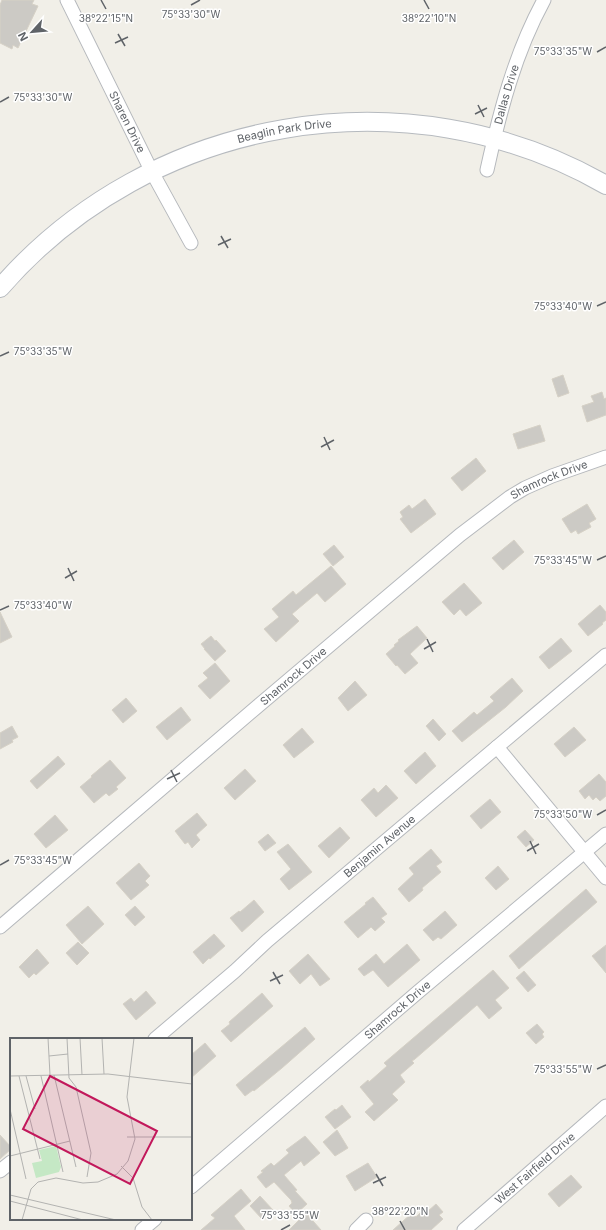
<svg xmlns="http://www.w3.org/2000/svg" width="606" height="1230" viewBox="0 0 606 1230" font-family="Inter,sans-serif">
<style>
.building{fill:#cccac5;stroke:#d6d1c6}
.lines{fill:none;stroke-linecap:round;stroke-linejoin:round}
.minor-casing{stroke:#b5b8bc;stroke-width:15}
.secondary-casing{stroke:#b6babf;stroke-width:20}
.minor{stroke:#fff;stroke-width:13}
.secondary{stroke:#fff;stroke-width:18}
.ticks{fill:none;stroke:#5f6368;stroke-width:1.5}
.labels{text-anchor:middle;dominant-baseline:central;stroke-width:3;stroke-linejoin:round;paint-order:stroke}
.street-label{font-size:11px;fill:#5f6368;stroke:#fff}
.inset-road{fill:none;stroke:#b3b3b1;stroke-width:1}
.view{fill:#c2185b;fill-opacity:0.15;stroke:#c2185b;stroke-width:2}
.inset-edge{fill:none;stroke:#5f6368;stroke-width:2}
.ticks-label{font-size:10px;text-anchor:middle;fill:#5f6368;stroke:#fff;stroke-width:3;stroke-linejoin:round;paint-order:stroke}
</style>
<rect width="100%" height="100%" fill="#f1efe8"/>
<!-- building -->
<g class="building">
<polygon points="2,0 34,0 32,4 38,6 18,48 13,45 12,49 0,43 0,5"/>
<polygon points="563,375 569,393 558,397 552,379"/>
<polygon points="602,392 604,399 606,398 606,415 587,422 582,406 594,402 591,396"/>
<polygon points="540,425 545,441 518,449 513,434"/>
<polygon points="476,458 486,471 462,491 451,478"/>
<polygon points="425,499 436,514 411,533 400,519 403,517 400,512 409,505 412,509"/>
<polygon points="587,504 596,519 589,523 591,527 578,534 576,530 571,533 562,519"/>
<polygon points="514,540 524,552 503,570 492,558"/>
<polygon points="334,545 344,557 333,566 323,554"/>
<polygon points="331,566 346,584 325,602 317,593 292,614 299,621 276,642 264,629 279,617 272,609 293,591 296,595"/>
<polygon points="464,583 482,603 466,616 460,609 454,615 442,602"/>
<polygon points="600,605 606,612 606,620 602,623 603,624 588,636 578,624"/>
<polygon points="0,612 12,637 0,643"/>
<polygon points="417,626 427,638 410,654 418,663 405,674 397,665 396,666 386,654 395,646 394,645 399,641 398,640"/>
<polygon points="211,636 215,641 216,640 226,651 215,661 204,649 205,649 201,644"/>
<polygon points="561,638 572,651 549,669 539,657"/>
<polygon points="215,663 230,681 210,699 198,686 208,678 203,673"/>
<polygon points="512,678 523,691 506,707 462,742 452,731 474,712 477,715 494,701 490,697"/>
<polygon points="355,681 367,695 348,711 338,698"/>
<polygon points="126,698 137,711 123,723 112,710"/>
<polygon points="181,707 191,720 167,740 156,727"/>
<polygon points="433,719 446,734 439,741 426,726"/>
<polygon points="12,726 18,737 12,740 13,742 0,749 0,733"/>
<polygon points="574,727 586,740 565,757 554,744"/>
<polygon points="302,728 314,742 294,758 283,745"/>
<polygon points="425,752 436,766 416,784 404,771"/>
<polygon points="58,756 65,764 37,789 30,781"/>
<polygon points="110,760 126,778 116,787 118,789 109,796 106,793 94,803 80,787 92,777 91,776"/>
<polygon points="245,769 256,781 235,800 224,788"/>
<polygon points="599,774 606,782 606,796 600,801 596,797 593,800 589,795 585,799 579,791"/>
<polygon points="386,785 398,798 376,817 361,800 374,788 378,793"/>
<polygon points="490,799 501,812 481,829 470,816"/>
<polygon points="197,813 207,825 196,835 200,840 192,848 188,842 185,844 175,831"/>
<polygon points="55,815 68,830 46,848 34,834"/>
<polygon points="340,827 350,838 329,858 318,846"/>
<polygon points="525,830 534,840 526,847 517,837"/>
<polygon points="268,834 276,843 265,851 258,842"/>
<polygon points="288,844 312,872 289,890 280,879 291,869 277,852"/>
<polygon points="431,849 442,862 436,866 441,872 422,888 423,890 409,902 398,889 414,874 409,868"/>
<polygon points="139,863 150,876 145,881 149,885 131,900 116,883"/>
<polygon points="498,866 509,879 496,890 485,878"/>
<polygon points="586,889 597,902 519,969 509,956"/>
<polygon points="373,897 387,914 381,918 385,922 375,931 371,927 358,938 344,922 366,904 365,903"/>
<polygon points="254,900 264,912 242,932 230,918 239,911 240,912"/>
<polygon points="88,906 104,924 82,944 66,925"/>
<polygon points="135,906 145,917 135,926 125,915"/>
<polygon points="445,911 457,925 441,939 438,937 433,941 423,930"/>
<polygon points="214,934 225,946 210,959 209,958 203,964 193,952"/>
<polygon points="78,942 89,953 77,965 66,953"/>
<polygon points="407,944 420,960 388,987 373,970 364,976 358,969 376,954 384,964"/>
<polygon points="606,945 606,973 592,956"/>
<polygon points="37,949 49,963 36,975 34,973 29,978 19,967"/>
<polygon points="308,954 330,979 320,986 311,974 300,984 289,971"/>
<polygon points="493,970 509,988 495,1000 502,1008 489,1019 477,1005 415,1059 412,1061 414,1063 400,1075 405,1082 392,1094 398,1100 374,1121 365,1112 374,1104 360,1087 368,1080 369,1082 387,1066 384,1063"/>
<polygon points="524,971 536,985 528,992 516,978"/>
<polygon points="146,991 156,1003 136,1020 123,1004 131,998 134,1002"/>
<polygon points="262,993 273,1006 231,1042 221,1031 230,1024 229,1022"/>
<polygon points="537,1024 544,1032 542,1034 544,1037 536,1044 526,1033"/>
<polygon points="305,1027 315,1039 282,1068 254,1091 253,1090 245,1096 236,1085"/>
<polygon points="205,1043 216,1056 191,1078 191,1055"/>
<polygon points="342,1105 351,1117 335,1129 325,1117 335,1109 336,1110"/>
<polygon points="337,1130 348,1148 335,1156 323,1142"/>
<polygon points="0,1135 11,1147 11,1149 0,1159"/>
<polygon points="305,1136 320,1153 304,1166 301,1161 284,1175 297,1190 295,1191 307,1204 296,1214 289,1206 292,1203 291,1200 274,1182 266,1188 257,1177 263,1172 261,1171 271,1163 274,1166 289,1153 286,1150"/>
<polygon points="368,1163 377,1177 355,1191 346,1176"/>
<polygon points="571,1175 582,1187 559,1207 548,1194"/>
<polygon points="241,1189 251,1201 234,1216 245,1230 201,1230 215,1218 211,1215"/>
<polygon points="260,1196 273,1210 262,1219 250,1206"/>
<polygon points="436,1204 443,1212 439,1215 443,1219 431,1230 393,1230 412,1213 416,1217 424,1209 427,1212"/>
<polygon points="306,1213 321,1230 289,1230"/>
</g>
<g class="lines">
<defs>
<g id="minor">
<path id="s1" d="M 67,0 L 152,172 L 191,243"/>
<path id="s2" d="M 487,170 C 500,111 515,53 544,0"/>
<polyline points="497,747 606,878"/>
<path id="s3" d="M 0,927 L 258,706 L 460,535 L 510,497 L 525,488 L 552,476 L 606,457"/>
<path id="s4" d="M 155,1039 L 235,971 L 267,941 L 606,655"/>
<polyline points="0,1171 11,1162"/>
<path id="s5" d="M 191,1187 L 418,992 L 606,834"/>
<polyline points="142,1230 155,1219"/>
<polyline points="356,1230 366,1220"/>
<path id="s6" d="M 464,1230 L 606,1106"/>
</g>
<g id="secondary">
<path id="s7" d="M 0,288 C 150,115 407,71 606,185"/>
</g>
</defs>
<!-- minor casing -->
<use href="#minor" class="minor-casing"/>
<!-- secondary casing -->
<use href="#secondary" class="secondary-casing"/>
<!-- minor -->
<use href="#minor" class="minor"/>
<!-- secondary -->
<use href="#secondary" class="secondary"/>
</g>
<!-- ticks -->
<path class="ticks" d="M 101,0 L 106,9M 424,0 L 429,9M 191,5 L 200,0M 118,34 L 125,46M 115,43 L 128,37M 597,52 L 606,47M 0,102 L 9,97M 478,105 L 484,117M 475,114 L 487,108M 221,236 L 228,248M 218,245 L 231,239M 597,306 L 606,302M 0,356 L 9,352M 324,437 L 330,450M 321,447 L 334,440M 597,560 L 606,556M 68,568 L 74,581M 65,578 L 77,571M 0,610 L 9,606M 427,639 L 433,652M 424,649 L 436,642M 171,770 L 177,782M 167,779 L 180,773M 597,815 L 606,810M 530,841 L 536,854M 527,851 L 539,844M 0,865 L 9,860M 273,972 L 280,984M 270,981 L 283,975M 597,1069 L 606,1065M 376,1174 L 383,1186M 373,1183 L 386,1177M 400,1221 L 405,1230M 281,1230 L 290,1225"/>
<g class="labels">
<!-- street labels -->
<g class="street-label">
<text stroke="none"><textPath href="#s2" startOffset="78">Dallas Drive</textPath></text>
<text stroke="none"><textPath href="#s1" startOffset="136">Sharen Drive</textPath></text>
<text stroke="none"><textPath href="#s7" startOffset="332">Beaglin Park Drive</textPath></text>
<text stroke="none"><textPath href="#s3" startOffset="710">Shamrock Drive</textPath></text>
<text stroke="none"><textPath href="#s3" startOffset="386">Shamrock Drive</textPath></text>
<text stroke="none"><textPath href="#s4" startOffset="296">Benjamin Avenue</textPath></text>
<text stroke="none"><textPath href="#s5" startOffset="272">Shamrock Drive</textPath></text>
<text stroke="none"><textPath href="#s6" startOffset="94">West Fairfield Drive</textPath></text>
</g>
</g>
<!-- overview -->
<g transform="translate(10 1038)">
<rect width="182" height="182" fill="#f1efe8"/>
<path d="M 46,108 L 51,129 L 49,134 L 26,140 L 22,125 L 32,123 L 29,112 Z" fill="#c5e8c5"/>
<path class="inset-road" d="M 38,0 L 40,37M 57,0 L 59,40 L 66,49 L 81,115 L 77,139M 70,0 L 72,37M 92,0 L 94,36M 39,18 L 58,16M 44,37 L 66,129M 0,38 L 98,36 L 182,46M 9,38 L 30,121M 16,38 L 25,71M 31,38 L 53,134M 0,71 L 16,141M 117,99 L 182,99M 0,118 L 60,103M 111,128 L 123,140 L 132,169 L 142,182M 0,157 L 106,182M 0,163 L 73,182M 12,182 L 21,151 L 28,144 L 46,140 L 73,145 L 88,144 L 107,136 L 118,123 L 125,101 L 117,59 L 124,0"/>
<path class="view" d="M 40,38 L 147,93 L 120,146 L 13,91 Z"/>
<rect width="182" height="182" class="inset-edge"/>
</g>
<g class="ticks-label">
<text x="191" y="18">75°33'30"W</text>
<text x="106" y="22">38°22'15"N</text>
<text x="429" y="22">38°22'10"N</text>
<text x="563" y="55">75°33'35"W</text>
<text x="43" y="101">75°33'30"W</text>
<text x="563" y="310">75°33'40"W</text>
<text x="43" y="355">75°33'35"W</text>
<text x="563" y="564">75°33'45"W</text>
<text x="43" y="609">75°33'40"W</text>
<text x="563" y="818">75°33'50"W</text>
<text x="43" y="864">75°33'45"W</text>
<text x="563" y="1073">75°33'55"W</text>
<text x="400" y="1215">38°22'20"N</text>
<text x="290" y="1219">75°33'55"W</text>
</g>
<!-- north arrow -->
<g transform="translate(32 32) rotate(243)" stroke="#ffffff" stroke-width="3" paint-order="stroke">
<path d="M0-3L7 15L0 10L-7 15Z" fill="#5f6368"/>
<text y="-6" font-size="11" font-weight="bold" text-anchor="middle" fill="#5f6368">N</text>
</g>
</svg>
